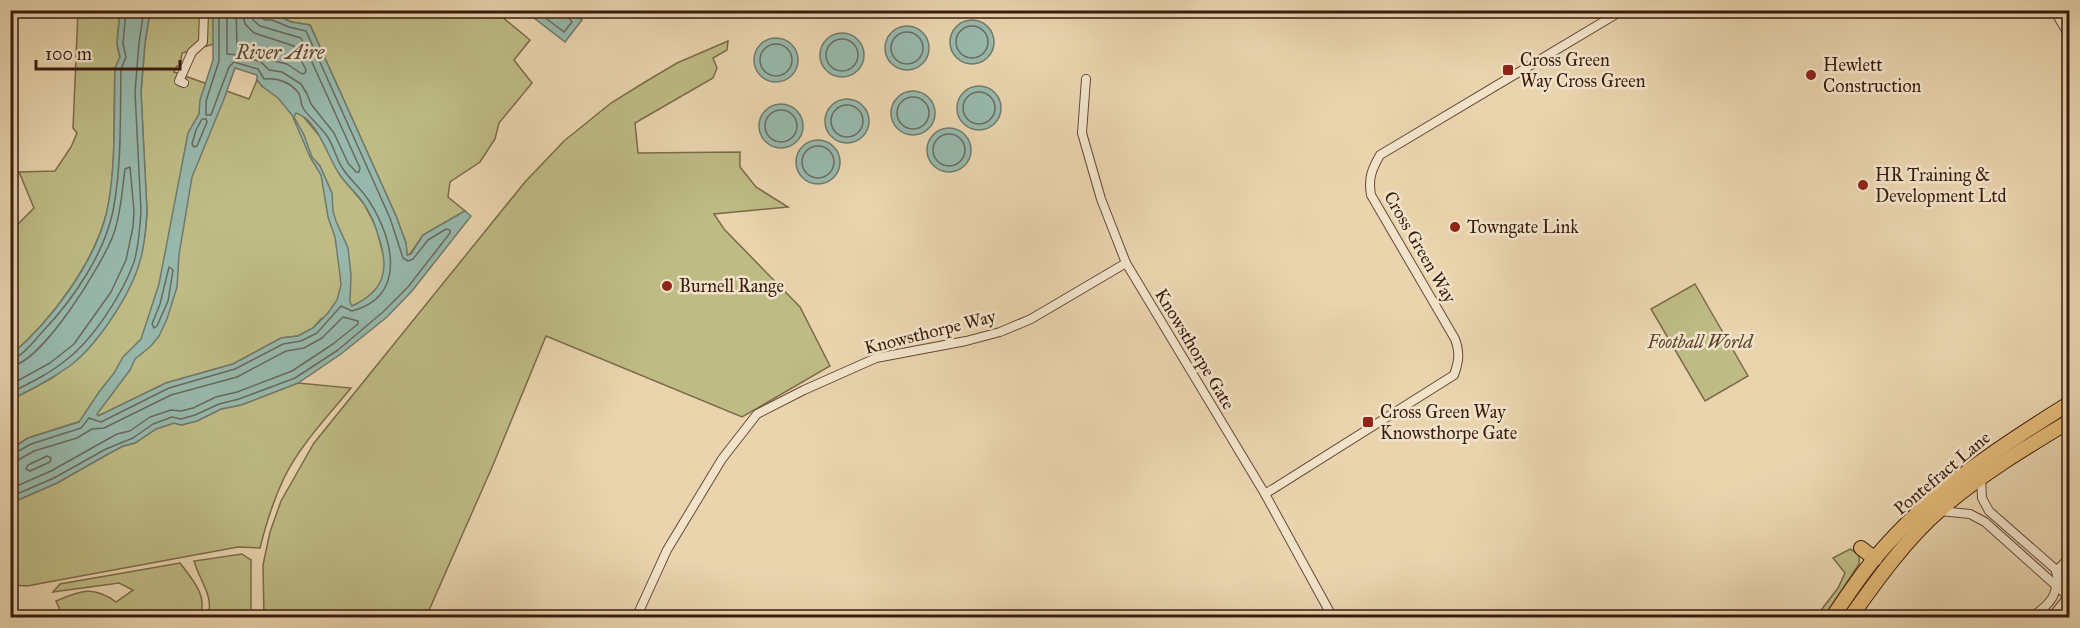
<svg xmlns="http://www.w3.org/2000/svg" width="2080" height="628" viewBox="0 0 2080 628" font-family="'IM FELL Great Primer',serif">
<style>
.green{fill:#bebb85;stroke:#7c6b49;stroke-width:1.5}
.water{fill:#97b8ac;stroke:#72796c;stroke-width:1.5;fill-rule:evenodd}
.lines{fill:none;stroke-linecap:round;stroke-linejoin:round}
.shore{stroke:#686a5c;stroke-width:1.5}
.street-casing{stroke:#664935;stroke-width:10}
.highway-casing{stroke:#3a1b0d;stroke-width:16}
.street{stroke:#f1e3ca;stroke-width:8}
.highway{stroke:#e4ba77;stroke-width:14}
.poi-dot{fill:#8f2418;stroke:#f1e3ca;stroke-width:2}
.labels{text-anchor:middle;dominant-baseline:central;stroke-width:5;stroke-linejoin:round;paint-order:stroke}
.poi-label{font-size:18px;fill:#3a1b0d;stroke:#f1e3ca;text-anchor:start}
.street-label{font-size:18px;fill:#3a1b0d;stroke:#f1e3ca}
.park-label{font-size:18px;font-style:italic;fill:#5b432b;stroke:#f1e3ca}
.water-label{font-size:20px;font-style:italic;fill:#564a3d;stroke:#f1e3ca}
</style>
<rect width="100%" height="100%" fill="#e9d4ae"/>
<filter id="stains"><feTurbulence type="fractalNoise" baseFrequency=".00333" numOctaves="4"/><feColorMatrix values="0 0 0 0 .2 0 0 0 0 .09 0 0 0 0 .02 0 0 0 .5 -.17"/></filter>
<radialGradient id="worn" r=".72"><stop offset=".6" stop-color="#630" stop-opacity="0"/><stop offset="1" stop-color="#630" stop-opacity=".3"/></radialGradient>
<!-- green -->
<g class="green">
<path d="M 78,11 L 120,11 L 117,44 L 120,58 L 115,68 C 113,113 117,167 107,211 C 95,262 51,321 11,355 L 11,231 L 34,208 L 19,172 L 55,171 L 71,147 L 77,133 L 73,128 Z"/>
<path d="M 150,11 L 213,11 L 214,44 L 182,53 L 180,66 L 177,66 L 174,72 L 249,99 L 257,80 L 263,87 L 276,84 C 285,92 298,94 296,108 L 323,140 L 340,175 L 364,204 L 376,227 L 385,261 L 383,279 L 378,287 L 364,301 L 321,319 L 313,328 L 298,336 L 281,338 L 233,364 L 166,383 L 103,414 L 28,438 L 11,449 L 11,400 C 25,392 42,385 55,376 C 66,368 75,355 84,345 C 124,303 145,271 147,211 L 141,93 L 145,43 Z"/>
<polygon points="261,11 495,11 530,40 514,60 532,83 499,123 495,139 480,162 450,182 448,197 465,211 423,235 410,254 407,255 406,243 396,216 310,25 291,22 271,12 268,15"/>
<polygon points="728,41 727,50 713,58 717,68 713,78 635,123 638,153 740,152 740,167 756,187 788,207 714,214 724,229 800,307 830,366 742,417 546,336 493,465 426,617 264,617 263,565 270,532 281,501 314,443 525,182 564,141 611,103 645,82 677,63"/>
<polygon points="1695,284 1748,376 1705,401 1651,309"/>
<path d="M 298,383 L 351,388 C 328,416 300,445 284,478 C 273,501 266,524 260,548 L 238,547 L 27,586 L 11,585 L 11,503 L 57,483 L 108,454 L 123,446 L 135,443 L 156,429 L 174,423 L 181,425 L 197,421 L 221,409 L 241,405 Z"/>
<path d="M 1850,549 C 1858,553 1860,555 1859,564 L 1824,617 L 1815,618 L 1838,588 L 1845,573 L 1833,558 Z"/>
<path d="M 242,554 L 251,560 L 251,617 L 208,617 C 214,595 200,582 194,561 Z"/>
<path d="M 180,563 C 193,580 208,596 200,617 L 186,617 L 173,611 L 170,617 L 63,617 L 56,601 C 80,591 93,585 116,602 L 133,590 L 119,583 L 53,592 L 60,584 Z"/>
</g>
<!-- water -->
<g class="water">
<path d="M 120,11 L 150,11 L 145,43 L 141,92 L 147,211 C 146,228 145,245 140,261 C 131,294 98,344 71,365 C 52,379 31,389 11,400 L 11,355 C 51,321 95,263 107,211 C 116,169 114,112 115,68 L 120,57 L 117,44 Z"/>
<path d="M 213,11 L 261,11 L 268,15 L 271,12 L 291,22 L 310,25 L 396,216 L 406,243 L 407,255 L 411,254 L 423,235 L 465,211 L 471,216 L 412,291 L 387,317 L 341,354 L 298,383 L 241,405 L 221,409 L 197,421 L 181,425 L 174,423 L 156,429 L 135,443 L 123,446 L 108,454 L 57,483 L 11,503 L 11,449 L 28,438 L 79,422 L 99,392 L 114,373 L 123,357 L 141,339 L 159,284 L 188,133 L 199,114 L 200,100 L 213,60 ZM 235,68 L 257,75 L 257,80 L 263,87 L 278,98 L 292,115 L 310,157 L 321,175 L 328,217 L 335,237 L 340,275 L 341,285 L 337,300 L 328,313 L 313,328 L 298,336 L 281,338 L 233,364 L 166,383 L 98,416 L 97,414 L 130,370 L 135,359 L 151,346 L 159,336 L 167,319 L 177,287 L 179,255 L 192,177 L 224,99 ZM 296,113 C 317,119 327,155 338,172 C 345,184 357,193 364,204 C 371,215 376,226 379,238 C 390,271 384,291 352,306 L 350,302 L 351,275 L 348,248 L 336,221 L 333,211 L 332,193 L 320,166 L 312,157 L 304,135 L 294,117 Z"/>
<polygon points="525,11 570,11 582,20 565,42"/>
<circle cx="972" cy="42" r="22"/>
<circle cx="907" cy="48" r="22"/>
<circle cx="842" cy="55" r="22"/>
<circle cx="776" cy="60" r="22"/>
<circle cx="979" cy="108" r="22"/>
<circle cx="913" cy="113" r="22"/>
<circle cx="847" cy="121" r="22"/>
<circle cx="781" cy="126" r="22"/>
<circle cx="949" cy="150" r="22"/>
<circle cx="818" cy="162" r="22"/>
</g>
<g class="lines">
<!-- shore -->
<g class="shore">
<polyline points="227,10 227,54 239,55 261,62 269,70 282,72 301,84 307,94 311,104 334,133 348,163 356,172 359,172 360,168 301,38 260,26 253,20 251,10"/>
<polyline points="236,10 237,45 264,54 274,61 287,64 302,74 305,73 306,70 294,46 254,33 245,24 242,10"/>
<polyline points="535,10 564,32 572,22 567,15 567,10"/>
<circle cx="972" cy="42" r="16"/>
<circle cx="907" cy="48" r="16"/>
<circle cx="842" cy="55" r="16"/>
<circle cx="776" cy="60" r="16"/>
<circle cx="979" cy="108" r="16"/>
<circle cx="913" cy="113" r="16"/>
<circle cx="847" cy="121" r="16"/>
<circle cx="781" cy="126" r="16"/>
<polygon points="202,119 206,119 207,122 197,146 194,147 192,144 196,130"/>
<circle cx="949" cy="150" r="16"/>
<circle cx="818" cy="162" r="16"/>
<polygon points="169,267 173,270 168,301 157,326 154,328 152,324 160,304"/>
<path d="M 10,359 C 23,358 36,338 45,329 C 74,298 104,254 113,211 C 122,165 120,115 121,69 L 126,57 L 123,44 L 126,10"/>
<path d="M 10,366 C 41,365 104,262 114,233 C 121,213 122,191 125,169 L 130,167 L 134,211 L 133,227 L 126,260 L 111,292 L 74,344 L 50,363 L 10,385"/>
<path d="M 10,393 C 30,383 49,374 66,360 C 93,340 123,293 134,262 C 139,245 140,228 141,211 L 135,92 L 139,43 L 144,10"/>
<path d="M 10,454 L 15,453 L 31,444 L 81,428 L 89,418 L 101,422 L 169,388 L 235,369 L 283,344 L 301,341 L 317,333 L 341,306 L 352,311 C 408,296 393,238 369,201 C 362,189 350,180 343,169 C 336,159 334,146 327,136 C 321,127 307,115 303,108 C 300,103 302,96 297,91 C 288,81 276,78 264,79 L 258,69 L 234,62 L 229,67 L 211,115 L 206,115 L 206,101 L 219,61 L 219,10"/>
<polygon points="47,456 51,458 50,462 30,471 26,469 28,465"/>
<polyline points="10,461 18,460 34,451 77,438 92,429 104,428 171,395 237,377 286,351 304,348 322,338 343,317 358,321 358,324 333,344 292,371 237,392 216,397 193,408 181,411 171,410 150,417 130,431 117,434 51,471 10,489"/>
<polyline points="10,497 54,478 106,449 133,438 153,424 172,417 181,419 195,415 219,404 239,399 295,378 338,350 383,312 408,287 450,233 450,230 446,229 428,240 413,259 408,261 403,258 390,218 306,31 289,27 272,20 265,20 259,16 259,10"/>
</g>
<defs>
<g id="street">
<polyline points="2054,10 2070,37"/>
<polyline points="1086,79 1082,133 1101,199 1126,263 1265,494 1333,618"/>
<polyline points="184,83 179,81 192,52 203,42 204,10"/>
<polyline points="1981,478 1982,498 1989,511 2070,582"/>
<path d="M 1265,494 L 1454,375 C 1459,361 1460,353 1455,339 L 1371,195 C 1368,178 1372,169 1380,155 L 1623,10"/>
<polyline points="1940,511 1970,514 1985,522 2070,598"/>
<polyline points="2056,571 2070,557"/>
<polyline points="636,618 667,550 722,459 757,414 804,390 876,358 966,341 1000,332 1031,319 1126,263"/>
<path d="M 2031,618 C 2042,609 2055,601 2056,586"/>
<polyline points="2051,618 2068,597 2068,590 2058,581 2056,571"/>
</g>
<g id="highway">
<polyline points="1861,548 1875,559"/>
<path d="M 1832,618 C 1846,597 1860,576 1875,558 C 1929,493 1999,447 2070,403"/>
<path d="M 1850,618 C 1876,581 1907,538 1941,509 C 1980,475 2025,448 2070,421"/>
</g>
</defs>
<!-- street casing -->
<use href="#street" class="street-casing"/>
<!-- highway casing -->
<use href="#highway" class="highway-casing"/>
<!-- street -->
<use href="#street" class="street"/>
<!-- highway -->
<use href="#highway" class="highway"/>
</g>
<!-- markers -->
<g class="poi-dot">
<rect x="1502" y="64" width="12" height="12" rx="3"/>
<circle cx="1811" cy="75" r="6"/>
<circle cx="1863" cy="185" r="6"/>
<circle cx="1455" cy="227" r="6"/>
<circle cx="667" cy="286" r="6"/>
<rect x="1362" y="416" width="12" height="12" rx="3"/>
</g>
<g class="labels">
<!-- poi labels -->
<g class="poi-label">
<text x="1520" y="60">Cross Green<tspan x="1520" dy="21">Way Cross Green</tspan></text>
<text x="1823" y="65">Hewlett<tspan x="1823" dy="21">Construction</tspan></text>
<text x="1875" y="175">HR Training &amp;<tspan x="1875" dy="21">Development Ltd</tspan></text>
<text x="1467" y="227">Towngate Link</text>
<text x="679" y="286">Burnell Range</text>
<text x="1380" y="412">Cross Green Way<tspan x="1380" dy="21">Knowsthorpe Gate</tspan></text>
</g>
<!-- street labels -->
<g class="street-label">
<text transform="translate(1420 247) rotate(60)">Cross Green Way</text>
<text transform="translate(930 332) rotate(-14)">Knowsthorpe Way</text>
<text transform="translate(1195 349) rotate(59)">Knowsthorpe Gate</text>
<text transform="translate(1942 473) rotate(-40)">Pontefract Lane</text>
</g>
<!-- park labels -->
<g class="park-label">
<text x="1700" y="342">Football World</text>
</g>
<!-- water labels -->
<g class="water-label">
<text x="280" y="52">River Aire</text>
</g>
</g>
<!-- margin -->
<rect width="2080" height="628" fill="none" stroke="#e9d4ae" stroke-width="36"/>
<rect x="12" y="12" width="2056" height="604" fill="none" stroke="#3a1b0d" stroke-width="3"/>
<rect x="18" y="18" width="2044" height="592" fill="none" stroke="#3a1b0d" stroke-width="1.5"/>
<!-- scale -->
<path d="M36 60v9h144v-9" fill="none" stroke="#3a1b0d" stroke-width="3"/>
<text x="45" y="60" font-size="18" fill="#3a1b0d" stroke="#f1e3ca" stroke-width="4.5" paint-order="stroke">100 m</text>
<rect width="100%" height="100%" filter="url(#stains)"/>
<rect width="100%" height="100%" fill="url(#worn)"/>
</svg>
